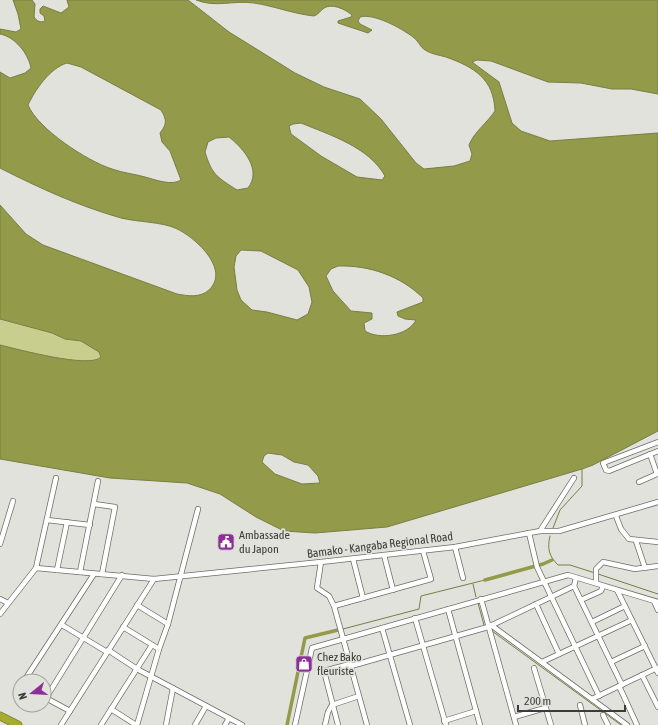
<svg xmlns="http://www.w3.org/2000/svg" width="658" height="725" viewBox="0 0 658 725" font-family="'Asap Condensed',sans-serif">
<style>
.green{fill:#c8cf8e}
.water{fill:#939a49;stroke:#797e44;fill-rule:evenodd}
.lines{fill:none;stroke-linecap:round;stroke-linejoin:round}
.stream{stroke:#797e44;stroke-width:1}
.canal{stroke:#939a49;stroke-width:3.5}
.minor-casing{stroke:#6d6e67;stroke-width:6}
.highway-casing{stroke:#808534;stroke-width:9}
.minor{stroke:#fff;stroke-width:4.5}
.highway{stroke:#a4ac31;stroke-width:7}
.labels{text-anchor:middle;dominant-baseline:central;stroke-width:3.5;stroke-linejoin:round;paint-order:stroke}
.poi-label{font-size:12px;fill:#3c3c39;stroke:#e1e2db;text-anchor:start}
.street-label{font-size:12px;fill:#3c3c39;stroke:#e1e2db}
</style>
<rect width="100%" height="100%" fill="#e1e2db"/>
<!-- green -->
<path class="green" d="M 0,319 L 52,333 L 65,339 L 81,341 L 99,352 L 101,357 C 89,369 17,349 0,345 Z"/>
<!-- water -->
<path class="water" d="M 13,0 L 32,0 L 35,4 L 34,17 C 37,21 40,23 45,21 L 44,16 L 40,13 L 40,9 L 43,6 L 61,13 L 69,7 L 67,0 L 188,0 L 229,32 L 295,73 L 324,87 L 360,99 L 381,119 L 416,163 L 424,169 L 454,166 L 470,161 L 472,154 L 469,145 C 474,132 487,123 495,111 C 494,79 474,67 446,57 C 439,55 431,54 425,50 C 420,47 418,40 413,37 C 401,28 374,13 360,17 L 358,21 L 360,24 L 372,30 L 368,33 L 338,23 L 338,21 L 351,17 L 352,15 C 345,9 332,3 324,8 C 320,11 319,14 314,16 C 294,14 274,6 254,3 C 233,0 216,8 196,0 L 658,0 L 658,94 L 631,89 L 612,89 L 581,83 L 548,82 L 491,61 L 477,60 L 472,62 L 499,82 L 512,123 L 521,131 L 550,141 L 658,133 L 658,431 L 593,465 L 582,469 L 387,527 L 315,533 L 284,531 L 256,517 L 220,494 L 187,483 L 110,478 L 0,459 L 0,345 C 17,349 90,369 101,357 L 99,352 L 81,341 L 65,339 L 52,333 L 0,319 L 0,205 L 26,234 L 43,245 L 177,294 C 188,296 200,298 209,290 C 231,269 194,236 175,228 C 162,222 137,222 121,218 C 79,206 39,188 0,168 L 0,72 L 10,78 L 25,73 L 31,68 C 28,53 15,37 0,34 L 0,29 L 16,32 L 21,29 L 18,14 ZM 67,63 L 81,67 L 161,110 C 167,120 167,124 160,133 L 162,142 L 170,151 L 181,180 C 172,186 156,180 145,177 C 135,174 123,173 112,169 C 87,161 38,129 28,105 C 35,90 50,68 67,63 ZM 301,123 C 330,135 369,147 385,176 L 382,180 L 357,177 L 321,156 L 291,134 L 289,126 L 293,124 ZM 229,137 C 244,149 262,170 248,188 L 237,190 C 217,177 212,175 205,152 L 208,142 L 216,138 ZM 241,250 L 261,251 L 298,270 L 309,287 L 312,302 L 308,314 L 297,320 L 267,312 L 252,310 L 241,300 L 237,290 L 234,267 L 236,256 ZM 338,266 C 369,265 401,276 423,298 L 423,302 L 397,312 L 398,316 L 405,319 L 416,320 C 408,336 379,340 365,331 L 364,323 L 372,319 L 372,313 L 351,311 L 333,291 L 326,276 L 331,269 ZM 268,453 L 282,455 L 294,462 L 308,465 L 318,476 L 320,483 L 302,484 L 275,474 L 262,462 L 264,456 Z"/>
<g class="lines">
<!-- stream -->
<g class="stream">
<polyline points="553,528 560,510 582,486 582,469"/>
<path d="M 550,536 C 547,549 549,556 558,565 L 570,565 L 595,573"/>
<polyline points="598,574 658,594"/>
<polyline points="473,584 476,597"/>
<polyline points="478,603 484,625"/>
<polyline points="343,629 419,609 421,596 485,580"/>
<polyline points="492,631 621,725"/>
</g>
<!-- canal -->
<g class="canal">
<polyline points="485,580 543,564 552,560"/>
<polyline points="287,725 305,638 338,630"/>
</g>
<defs>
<g id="minor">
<polyline points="658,442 603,463 606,470 609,471 658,451"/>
<polyline points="639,482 657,474 650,454"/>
<polyline points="94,504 115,507 102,574"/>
<polyline points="616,516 621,529 629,539 658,542"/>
<polyline points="47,520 90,525"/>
<polyline points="540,531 574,478"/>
<polyline points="529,533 537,567 599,696"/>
<polyline points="636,541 645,568"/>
<polyline points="0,544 13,501"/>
<polyline points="455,547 463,578"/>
<polyline points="384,555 393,590"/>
<polyline points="353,559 363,598"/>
<polyline points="321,562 317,588 329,596 334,606 367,725"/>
<polyline points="36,568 56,478"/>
<polyline points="57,570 67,522"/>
<polyline points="80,572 98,481"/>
<polyline points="576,578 574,586 622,685"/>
<polyline points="596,583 596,569 603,562 635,569 658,566"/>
<polyline points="617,590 658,673"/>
<polyline points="0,599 8,603"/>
<polyline points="481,599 516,725"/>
<polyline points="581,600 601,591 603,586"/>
<polyline points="654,601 658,610"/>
<polyline points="536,604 559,654"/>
<polyline points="137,605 168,624"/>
<polyline points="334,606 431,579 423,551"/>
<polyline points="448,609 480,725"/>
<polyline points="0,614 36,568 154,579 321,562 455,547 540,531 559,531 658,502"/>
<polyline points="415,618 446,725"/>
<polyline points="592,622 625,606"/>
<polyline points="62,625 107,652"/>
<polyline points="491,625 627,725"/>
<polyline points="123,627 159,649"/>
<polyline points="382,628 410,725"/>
<polyline points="108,650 137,669 242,725"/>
<polyline points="542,662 632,620"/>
<polyline points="611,662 645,646"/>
<polyline points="351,666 488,627 574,586"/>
<polyline points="534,668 551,725"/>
<polyline points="642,675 658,707"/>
<polyline points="24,681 94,574"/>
<polyline points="619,686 637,725"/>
<polyline points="44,697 70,711"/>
<polyline points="46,698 122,575"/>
<polyline points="592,699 657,668"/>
<polyline points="580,705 585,725"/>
<polyline points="111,709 136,725"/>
<polyline points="603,715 608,725"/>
<polyline points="514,717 545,708"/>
<polyline points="444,721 476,711"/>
<polyline points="61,725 154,579"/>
<polyline points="101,725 152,645"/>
<polyline points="137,725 159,649 168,624 198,509"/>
<polyline points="166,725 173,688"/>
<polyline points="195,725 206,706"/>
<polyline points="225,725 229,718"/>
<polyline points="295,725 312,648 568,575 658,602"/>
<polyline points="325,725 328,712 332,705 359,696"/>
<polyline points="338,725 324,671 350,664"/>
</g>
<polyline id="highway" points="0,716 18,725"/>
</defs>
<!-- minor casing -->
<use href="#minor" class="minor-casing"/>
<!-- highway casing -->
<use href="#highway" class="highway-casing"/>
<!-- minor -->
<use href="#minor" class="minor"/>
<!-- highway -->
<use href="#highway" class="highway"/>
</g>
<!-- icons -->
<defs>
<symbol id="civic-square" viewBox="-11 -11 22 22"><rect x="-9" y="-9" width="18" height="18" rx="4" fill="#8e2f99" stroke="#e1e2db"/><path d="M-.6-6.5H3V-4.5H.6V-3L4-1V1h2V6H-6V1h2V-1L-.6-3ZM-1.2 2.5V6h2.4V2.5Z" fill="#fff"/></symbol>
<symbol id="shop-square" viewBox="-11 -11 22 22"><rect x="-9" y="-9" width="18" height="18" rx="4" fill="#8e2f99" stroke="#e1e2db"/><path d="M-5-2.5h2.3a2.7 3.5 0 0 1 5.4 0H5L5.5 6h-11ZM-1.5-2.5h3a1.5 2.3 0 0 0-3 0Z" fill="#fff"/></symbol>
</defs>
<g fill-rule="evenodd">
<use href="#civic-square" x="216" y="532" width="20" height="20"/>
<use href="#shop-square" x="294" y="654" width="20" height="20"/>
</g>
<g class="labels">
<!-- poi labels -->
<g class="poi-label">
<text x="239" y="535">Ambassade<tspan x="239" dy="14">du Japon</tspan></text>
<text x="317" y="657">Chez Bako<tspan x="317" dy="14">fleuriste</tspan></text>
</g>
<!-- street labels -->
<g class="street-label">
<text transform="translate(380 545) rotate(-7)">Bamako - Kangaba Regional Road</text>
</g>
</g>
<!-- north arrow -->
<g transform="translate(32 693) rotate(252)"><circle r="19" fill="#e1e2db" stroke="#9fa09a"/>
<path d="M0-3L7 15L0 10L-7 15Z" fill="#8e2f99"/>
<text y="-6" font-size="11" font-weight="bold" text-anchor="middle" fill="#3c3c39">N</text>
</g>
<!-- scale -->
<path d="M518 705v6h107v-6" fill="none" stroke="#3c3c39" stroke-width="2"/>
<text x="524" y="705" font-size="12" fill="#3c3c39" stroke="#e1e2db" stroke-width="3" paint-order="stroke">200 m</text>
</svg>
